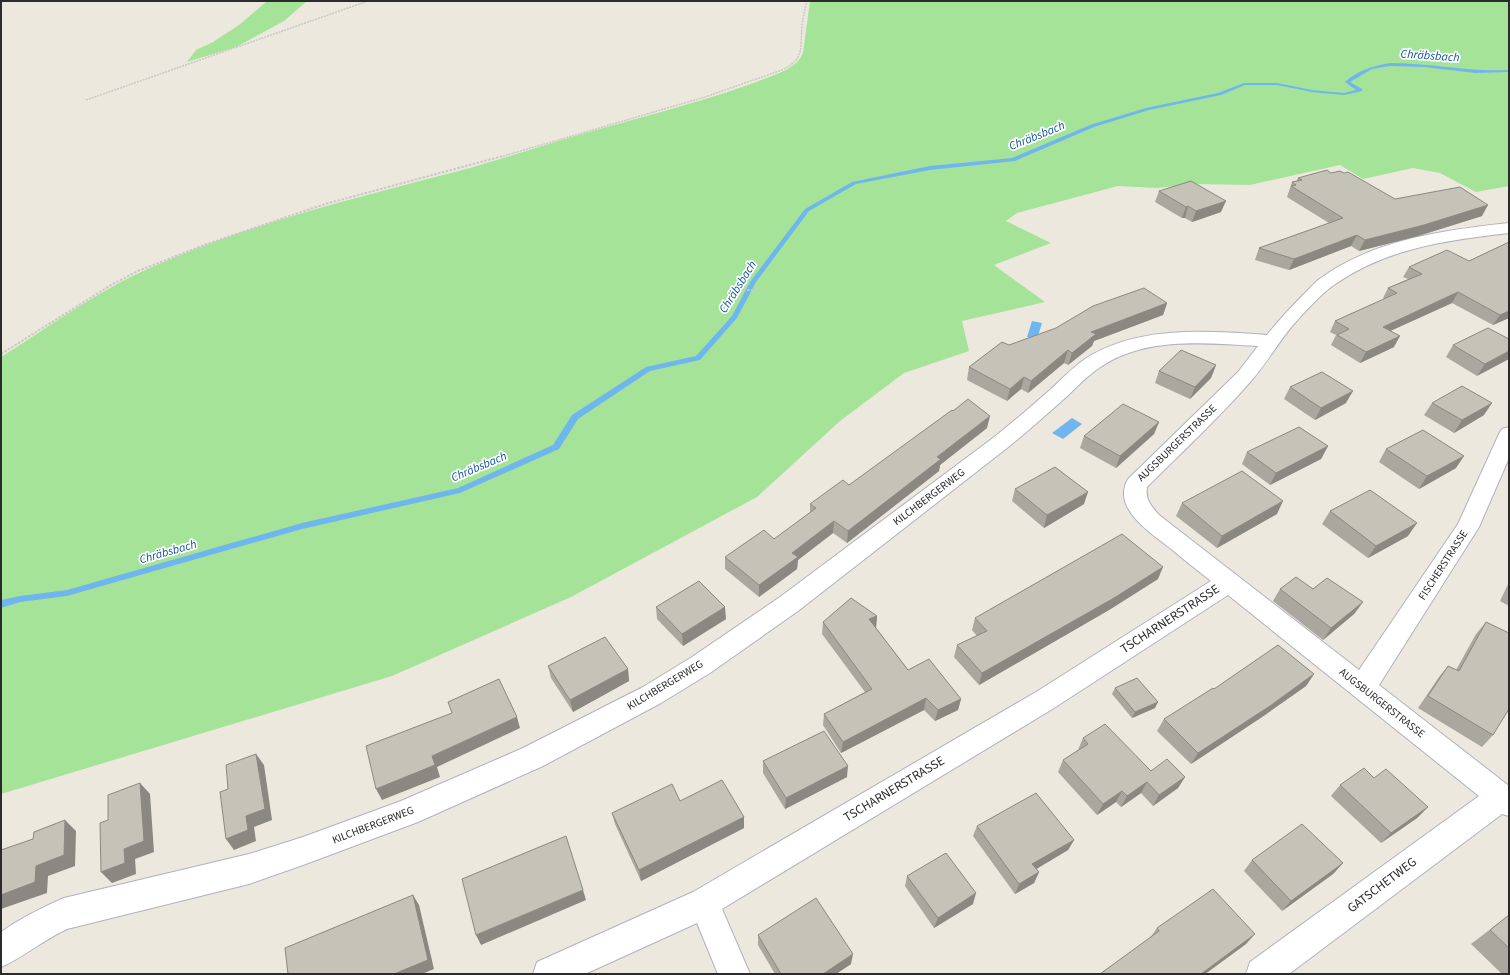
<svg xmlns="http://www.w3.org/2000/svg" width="1510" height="975" viewBox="0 0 1510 975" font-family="'Source Sans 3',sans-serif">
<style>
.green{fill:#a5e399}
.water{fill:#70b6ee}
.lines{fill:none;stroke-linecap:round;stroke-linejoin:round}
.stream{fill:#70b6ee;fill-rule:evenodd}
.minor-casing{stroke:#b1b1be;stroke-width:2}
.path-far1{stroke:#c8c8c8;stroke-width:1.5;stroke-dasharray:2 1;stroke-linecap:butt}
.path{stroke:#c8c8c8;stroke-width:2;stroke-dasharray:2.5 1.5;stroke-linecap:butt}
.minor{fill:#fff;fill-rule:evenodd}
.wall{fill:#a9a79e}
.shaded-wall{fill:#8a8881}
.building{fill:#c5c2b8;stroke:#8a8881}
.labels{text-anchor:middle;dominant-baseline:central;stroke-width:3.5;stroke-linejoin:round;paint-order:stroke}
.street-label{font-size:11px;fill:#2b2b2b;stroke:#fff}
.water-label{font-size:12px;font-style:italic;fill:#0e519b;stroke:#fff}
.near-street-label{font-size:13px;fill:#2b2b2b;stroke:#fff}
</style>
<rect width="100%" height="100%" fill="#ece8dd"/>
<!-- green -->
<g class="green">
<polygon points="267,1 307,1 284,21 236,47 187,62 196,50 213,42 239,25"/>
<path d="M 810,1 L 1509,1 L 1509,186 L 1476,192 L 1440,173 L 1413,168 L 1363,179 L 1340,165 L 1250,185 L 1195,184 L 1157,188 L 1118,186 L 1017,213 L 1006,221 L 1051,243 L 994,265 L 1045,302 L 962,321 L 969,351 L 904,373 L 840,421 L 757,497 L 571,597 L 392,676 L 1,794 L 1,357 C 46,329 93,294 141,272 C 246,224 359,197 470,168 C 515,155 559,140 603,128 C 664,111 726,95 784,71 C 793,66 799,62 803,53 Z"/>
</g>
<!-- water -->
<g class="water">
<polygon points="1032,321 1042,323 1037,339 1027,337"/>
<polygon points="1072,418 1082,424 1063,439 1052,433"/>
</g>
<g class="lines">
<!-- stream -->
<path class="stream" d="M 1390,63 C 1430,63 1469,72 1509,70 L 1509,72 L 1475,73 L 1424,67 L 1390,66 L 1372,69 L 1350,82 L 1362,89 L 1362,91 L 1344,95 L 1312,92 L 1277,85 L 1245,85 L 1221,95 L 1149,110 L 1094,127 L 1015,161 L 930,170 L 856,184 L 809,211 L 756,282 L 737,318 L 700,360 L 650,371 L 578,419 L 559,449 L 460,493 L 302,529 L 67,596 L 20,602 L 1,608 L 1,600 L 20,596 L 67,590 L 302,523 L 458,488 L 553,445 L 572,415 L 646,367 L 696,356 L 732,316 L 750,282 L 805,209 L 852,182 L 930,166 L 1012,158 L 1090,125 L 1146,108 L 1218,93 L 1244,83 L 1277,83 L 1312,90 L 1344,93 L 1356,90 L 1345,82 C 1358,70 1373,66 1390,63 Z"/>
<defs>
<path id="minor" d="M 1509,223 L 1509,233 C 1448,240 1386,248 1334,285 C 1323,292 1302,315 1293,325 C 1278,343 1266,364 1251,381 C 1219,418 1182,452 1147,487 C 1145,499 1151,506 1159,515 L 1359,670 L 1458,524 L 1499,434 L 1502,429 L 1509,427 L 1509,458 L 1479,527 L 1379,685 L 1509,786 L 1509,816 L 1502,814 L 1289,974 L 1246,974 L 1250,962 L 1479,796 L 1228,595 L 1054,708 L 722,909 L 750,974 L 718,974 L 697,923 L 585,974 L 533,974 L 537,962 L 693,892 L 1036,692 L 1211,581 C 1197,570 1183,559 1170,548 C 1151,533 1111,508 1128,479 L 1238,372 L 1258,346 C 1206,343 1144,336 1099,368 C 1087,376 1076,388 1065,398 C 1046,415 1027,432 1007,448 L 798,611 L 710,673 L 661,703 L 543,766 L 418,822 L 303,865 L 249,884 L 67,929 C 43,940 24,957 1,967 L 1,932 C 21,918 41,908 64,898 L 249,854 L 303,837 L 401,801 L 523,748 L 643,687 L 692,657 L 780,597 L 993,438 C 1013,422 1032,406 1051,389 C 1062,379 1073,367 1085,359 C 1138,325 1207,331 1267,335 C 1279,320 1292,306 1306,292 C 1310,288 1315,282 1321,278 C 1375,239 1445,230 1509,223 Z"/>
</defs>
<!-- minor casing -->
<use href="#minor" class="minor-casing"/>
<!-- path-far1 -->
<g class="path-far1">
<polyline points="86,100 368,1"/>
<path d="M 500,157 L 705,97 L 782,70 C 805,59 800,48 802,26 C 803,17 805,9 807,1"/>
</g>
<!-- path -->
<g class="path">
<polyline points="743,290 768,290"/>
<polyline points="1,354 111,285 138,271 204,245 325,204 503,156"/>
</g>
<!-- minor -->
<use href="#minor" class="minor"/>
</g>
<!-- wall -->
<g class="wall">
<polygon points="1331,173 1395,199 1482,216 1418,236 1359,251 1351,246 1289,270 1255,260 1259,248 1329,223 1287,197 1292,182 1296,182 1298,178"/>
<polygon points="1159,191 1221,212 1192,222 1185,218 1182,218 1155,202"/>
<polygon points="1509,242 1509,318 1493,325 1452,303 1390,331 1394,347 1360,363 1331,345 1336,335 1330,332 1335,321 1384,299 1383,298 1388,288 1408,279 1403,277 1409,267 1469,261"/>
<polygon points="1167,303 1163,315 1094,341 1092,346 1068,365 1064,363 1028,393 1021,389 1007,401 967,380 969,367 1009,345"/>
<polygon points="1509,339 1477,376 1446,357 1453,345"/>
<polygon points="1216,365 1211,378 1190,399 1155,383 1159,371"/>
<polygon points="1290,387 1346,403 1315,420 1284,399"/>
<polygon points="1432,403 1484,415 1454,433 1424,415"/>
<polygon points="1159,422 1154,434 1116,468 1080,448 1084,436"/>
<polygon points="987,428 940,465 939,471 847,543 833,533 798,560 797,569 759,597 725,569 725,557 774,539 810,513 810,504 849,485"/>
<polygon points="1328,446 1321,459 1270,485 1242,464 1247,452"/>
<polygon points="1386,449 1456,468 1419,489 1379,462"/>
<polygon points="1015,489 1084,504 1044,528 1012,501"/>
<polygon points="1182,503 1277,514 1217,548 1176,516"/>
<polygon points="1330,511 1408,536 1368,558 1322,524"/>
<polygon points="1158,579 1109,610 979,685 954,657 957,645 977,636 972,630 975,618"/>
<polygon points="1509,582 1509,606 1500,601"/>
<polygon points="1280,589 1313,589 1363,602 1354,614 1323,640 1273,601"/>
<polygon points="656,607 726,619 683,646 657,619"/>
<polygon points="877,616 876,628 908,670 961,699 958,710 935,721 924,710 841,753 823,725 824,714 865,692 822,634 823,622"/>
<polygon points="1486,622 1493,735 1482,747 1418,708 1439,677 1448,666 1456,670 1476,634"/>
<polygon points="548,666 628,669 629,681 573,712 551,678"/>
<polygon points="1314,674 1306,686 1262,717 1191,764 1157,731 1164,719 1214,689"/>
<polygon points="1115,688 1155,708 1132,718 1112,694"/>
<polygon points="1083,738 1151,771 1185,777 1178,788 1153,806 1141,793 1121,807 1116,802 1097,815 1058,772 1063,760 1078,750"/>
<polygon points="763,761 847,777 785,809 763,773"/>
<polygon points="1374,778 1428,807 1417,818 1381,843 1331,796 1340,785"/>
<polygon points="680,801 744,817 744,828 641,881 615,824 612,813"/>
<polygon points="977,826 1074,840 1068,850 1036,869 1039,872 1034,883 1015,894 973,836"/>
<polygon points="1252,860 1343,863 1333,874 1282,911 1244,871"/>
<polygon points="907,876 973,904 934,928 905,886"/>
<polygon points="1509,915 1509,974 1502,974 1471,944"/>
<polygon points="1157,928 1246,944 1205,974 1100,974 1150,938"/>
<polygon points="758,935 851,964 836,974 775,974 758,945"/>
</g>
<!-- shaded-wall -->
<g class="shaded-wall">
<polygon points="1226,201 1221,212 1192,222 1196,211"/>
<polygon points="1488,205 1482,216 1418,236 1359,251 1365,240"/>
<polygon points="1188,206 1185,218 1182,218 1186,207"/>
<polygon points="1357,235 1351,246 1289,270 1294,259"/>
<polygon points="1458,292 1452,303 1377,337 1383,327"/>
<polygon points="1167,303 1163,315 1094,341 1092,346 1068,365 1072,353 1091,332"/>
<polygon points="1509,311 1509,318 1493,325 1500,315"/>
<polygon points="1400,336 1394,347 1360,363 1366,352"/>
<polygon points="1068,350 1064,363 1028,393 1031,381"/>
<polygon points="1509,351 1509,359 1477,376 1485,364"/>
<polygon points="1216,365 1211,378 1190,399 1195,387"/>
<polygon points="1024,377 1021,389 1007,401 1010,389"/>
<polygon points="1353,391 1346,403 1315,420 1321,408"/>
<polygon points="1492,403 1484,415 1454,433 1462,420"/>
<polygon points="990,416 987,428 940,465 939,471 847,543 848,531 937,457"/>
<polygon points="1159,422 1154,434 1116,468 1120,456"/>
<polygon points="1328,446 1321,459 1270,485 1276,473"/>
<polygon points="1464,456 1456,468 1419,489 1427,476"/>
<polygon points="1088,492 1084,504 1044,528 1047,515"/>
<polygon points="1283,501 1277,514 1217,548 1222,536"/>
<polygon points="834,521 833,533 798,560 797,569 759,597 759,585 792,553"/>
<polygon points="1417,523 1408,536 1368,558 1376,546"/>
<polygon points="1163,567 1158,579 1109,610 979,685 982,673"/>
<polygon points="1363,602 1354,614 1323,640 1331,628"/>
<polygon points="725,607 726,619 683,646 682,634"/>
<polygon points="877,616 876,628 869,619"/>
<polygon points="628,669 629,681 573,712 570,700"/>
<polygon points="1314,674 1306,686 1262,717 1191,764 1198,753"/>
<polygon points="926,698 924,710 841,753 843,742"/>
<polygon points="961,699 958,710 935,721 938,710"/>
<polygon points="1158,702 1155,708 1132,718 1135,712"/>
<polygon points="517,717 520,728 437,767 440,777 382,800 376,789 432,756"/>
<polygon points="256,754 264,765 272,820 254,827 256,841 234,850 226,839 246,816"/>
<polygon points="848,766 847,777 785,809 786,798"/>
<polygon points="1185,777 1178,788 1153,806 1159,795"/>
<polygon points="1147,782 1141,793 1121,807 1127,796"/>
<polygon points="140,783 150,794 154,852 135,859 136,874 112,883 101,872"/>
<polygon points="1122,791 1116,802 1097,815 1103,804"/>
<polygon points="1428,807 1417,818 1381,843 1391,833"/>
<polygon points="744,817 744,828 641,881 639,870"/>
<polygon points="65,820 76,831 75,866 48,876 47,893 1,909 1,895 36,866"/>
<polygon points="1074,840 1068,850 1028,874 1032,864"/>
<polygon points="1343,863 1333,874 1282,911 1291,901"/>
<polygon points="1039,872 1034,883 1015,894 1019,884"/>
<polygon points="583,890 586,900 481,945 476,935"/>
<polygon points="976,893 973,904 934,928 938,918"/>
<polygon points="413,895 419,905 434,969 422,974 394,974"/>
<polygon points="1255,934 1246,944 1205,974 1201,974"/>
<polygon points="853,954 851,964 836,974 823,974"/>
</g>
<!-- building -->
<g class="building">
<polygon points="1327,170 1331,173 1340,171 1344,173 1348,172 1395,199 1460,187 1488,205 1424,225 1365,240 1357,235 1294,259 1259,248 1343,218 1291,186 1296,185 1292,182 1302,180 1298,178"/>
<polygon points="1191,181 1226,201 1196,211 1188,206 1186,207 1159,191"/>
<polygon points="1509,242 1509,311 1500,315 1458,292 1383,327 1400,336 1366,352 1337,335 1349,329 1335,321 1397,293 1388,288 1422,274 1409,267 1447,250 1469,261"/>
<polygon points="1144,288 1167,303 1091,332 1096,334 1072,353 1068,350 1031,381 1024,377 1010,389 969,367 1002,342 1009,345 1056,328 1093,306"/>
<polygon points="1488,328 1509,339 1509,351 1485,364 1453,345"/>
<polygon points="1181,350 1216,365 1195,387 1159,371"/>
<polygon points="1322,372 1353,391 1321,408 1290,387"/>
<polygon points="1462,386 1492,403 1462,420 1432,403"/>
<polygon points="968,399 990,416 937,457 941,459 848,531 834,521 792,553 798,557 759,585 725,557 764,530 774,539 816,508 810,504 843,480 849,485 952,410 953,411"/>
<polygon points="1123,404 1159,422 1120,456 1084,436"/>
<polygon points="1299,427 1328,446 1276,473 1247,452"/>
<polygon points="1423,430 1464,456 1427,476 1386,449"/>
<polygon points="1055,467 1088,492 1047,515 1015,489"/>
<polygon points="1242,471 1283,501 1222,536 1182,503"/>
<polygon points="1370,490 1417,523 1376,546 1330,511"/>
<polygon points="1122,534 1163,567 1114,598 982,673 957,645 987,631 975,618"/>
<polygon points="1296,577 1313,589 1327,578 1363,602 1331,628 1280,589"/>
<polygon points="699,581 725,607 682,634 656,607"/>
<polygon points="851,598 877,616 869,619 908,670 929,659 961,699 938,710 926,698 843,742 824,714 872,689 823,622"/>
<polygon points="1486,622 1509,633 1509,709 1493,735 1428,696 1448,666 1459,671"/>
<polygon points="605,637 628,669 570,700 548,666"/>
<polygon points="1278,645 1314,674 1270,706 1198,753 1164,719 1213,688 1214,689"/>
<polygon points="1137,678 1158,702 1135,712 1115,688"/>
<polygon points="499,679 517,717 432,756 435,765 376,789 366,746 452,713 448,702"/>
<polygon points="1105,724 1151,771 1167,759 1185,777 1159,795 1147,782 1127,796 1122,791 1103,804 1063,760 1088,744 1083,738"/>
<polygon points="824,731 848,766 786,798 763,761"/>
<polygon points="256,754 265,809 246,816 248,830 226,839 220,792 228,789 226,765"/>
<polygon points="1364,768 1374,778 1386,769 1428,807 1391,833 1340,785"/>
<polygon points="722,780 744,817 639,870 612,813 672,784 680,801"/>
<polygon points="140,783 144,841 124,849 125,863 101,872 100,823 108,820 108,795"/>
<polygon points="1036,793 1074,840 1032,864 1039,872 1019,884 977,826"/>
<polygon points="65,820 64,855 36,866 35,882 1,895 1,850 33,839 34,832"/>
<polygon points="1302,824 1343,863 1291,901 1252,860"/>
<polygon points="566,836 583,890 476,935 462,879"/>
<polygon points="946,853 976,893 938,918 907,876"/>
<polygon points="1213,889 1255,934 1201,974 1100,974 1159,931 1157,928"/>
<polygon points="413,895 428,960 394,974 288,974 285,948"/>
<polygon points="816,898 853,954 823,974 781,974 758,935"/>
<polygon points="1509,915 1509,948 1490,930"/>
</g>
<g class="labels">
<!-- street labels -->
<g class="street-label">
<text transform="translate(1177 443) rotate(-44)">AUGSBURGERSTRASSE</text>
<text transform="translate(929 497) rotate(-37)">KILCHBERGERWEG</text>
<text transform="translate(1443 565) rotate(-57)">FISCHERSTRASSE</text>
<text transform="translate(665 685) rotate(-31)">KILCHBERGERWEG</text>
<text transform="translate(1382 703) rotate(38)">AUGSBURGERSTRASSE</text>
<text transform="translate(373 825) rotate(-21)">KILCHBERGERWEG</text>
</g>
<!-- water labels -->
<g class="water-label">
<text transform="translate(1430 56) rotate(4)">Chräbsbach</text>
<text transform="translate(1037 136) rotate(-22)">Chräbsbach</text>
<text transform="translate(738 287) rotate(-58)">Chräbsbach</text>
<text transform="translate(479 467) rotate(-23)">Chräbsbach</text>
<text transform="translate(168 552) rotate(-16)">Chräbsbach</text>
</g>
<!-- near-street labels -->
<g class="near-street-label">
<text transform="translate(1170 619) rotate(-33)">TSCHARNERSTRASSE</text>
<text transform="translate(894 789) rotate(-31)">TSCHARNERSTRASSE</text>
<text transform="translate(1382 885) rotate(-37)">GATSCHETWEG</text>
</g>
</g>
<!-- border -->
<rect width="1510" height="975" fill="none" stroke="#2b2b2b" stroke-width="4"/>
</svg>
